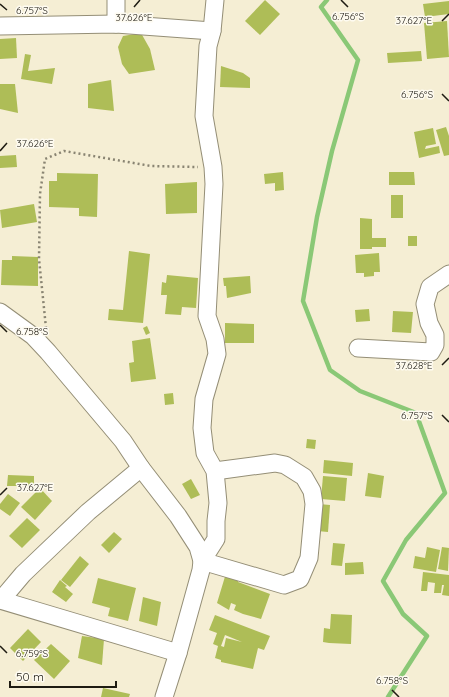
<svg xmlns="http://www.w3.org/2000/svg" width="449" height="697" viewBox="0 0 449 697" font-family="Quicksand,sans-serif">
<style>
.lines{fill:none;stroke-linecap:round;stroke-linejoin:round}
.stream{stroke:#8ac876;stroke-width:4.5}
.building{fill:#aebd57;fill-rule:evenodd}
.minor-casing{stroke:#948e76;stroke-width:19}
.path{stroke:#898472;stroke-width:2.5;stroke-dasharray:2 3;stroke-linecap:butt}
.minor{stroke:#fff;stroke-width:17}
.ticks{fill:none;stroke:#1e1b12;stroke-width:1.5}
.ticks-label{font-size:10px;text-anchor:middle;fill:#1e1b12;stroke:#fefbf1;stroke-width:3;stroke-linejoin:round;paint-order:stroke}
</style>
<rect width="100%" height="100%" fill="#f5eed4"/>
<g class="lines">
<!-- stream -->
<polyline class="stream" points="327,0 321,7 358,60 332,151 317,217 303,301 330,370 360,391 416,413 445,493 406,540 383,581 403,614 427,636 388,697"/>
</g>
<!-- building -->
<g class="building">
<polygon points="265,0 280,14 260,35 245,21"/>
<polygon points="449,1 449,14 425,17 423,4"/>
<polygon points="447,21 449,57 427,59 424,23"/>
<polygon points="141,33 150,49 155,70 129,74 122,64 118,47 123,36"/>
<polygon points="16,38 17,58 0,59 0,39"/>
<polygon points="421,51 422,61 388,63 387,53"/>
<polygon points="25,54 31,55 28,71 55,68 52,84 21,79"/>
<polygon points="221,66 243,73 250,78 250,88 220,87"/>
<polygon points="111,80 114,111 88,108 88,84"/>
<polygon points="0,84 15,84 18,113 0,109"/>
<polygon points="446,127 449,136 449,155 444,156 436,130"/>
<polygon points="433,128 436,144 426,146 425,149 439,146 440,153 419,158 414,132"/>
<polygon points="16,155 17,167 0,168 0,156"/>
<polygon points="283,172 284,190 275,191 275,183 265,184 264,174"/>
<polygon points="389,172 414,172 415,185 389,185"/>
<polygon points="57,173 98,174 97,217 79,216 79,208 49,207 49,181 57,181"/>
<polygon points="197,182 197,213 166,214 165,184"/>
<rect x="391" y="195" width="12" height="23"/>
<polygon points="34,204 37,222 2,228 0,210"/>
<polygon points="360,218 372,219 372,238 386,238 386,247 372,247 372,249 360,249"/>
<rect x="408" y="236" width="9" height="10"/>
<polygon points="129,251 150,254 143,323 108,320 109,309 123,310"/>
<polygon points="379,253 380,272 374,272 374,276 364,277 364,273 356,273 355,255"/>
<polygon points="12,256 38,257 38,286 1,285 2,260 12,260"/>
<polygon points="167,275 198,278 196,308 182,307 181,315 165,314 167,295 161,295 162,282 166,283"/>
<polygon points="250,276 251,293 227,298 226,286 224,286 223,278"/>
<polygon points="369,309 370,321 356,322 355,310"/>
<polygon points="393,311 413,312 411,333 392,332"/>
<polygon points="225,323 254,324 254,343 225,343"/>
<polygon points="147,326 150,333 146,335 143,328"/>
<polygon points="150,338 156,379 131,382 129,363 134,362 132,341"/>
<polygon points="173,393 174,404 165,405 164,394"/>
<polygon points="307,439 316,440 315,449 306,448"/>
<polygon points="324,460 353,463 352,476 323,473"/>
<polygon points="368,473 384,476 381,498 365,496"/>
<polygon points="8,475 34,476 34,486 7,486"/>
<polygon points="323,476 347,478 345,501 321,499"/>
<polygon points="191,479 200,495 191,499 182,484"/>
<polygon points="40,488 52,501 35,520 21,507"/>
<polygon points="8,494 20,503 10,516 0,509 0,504"/>
<polygon points="319,504 330,505 328,532 317,531"/>
<polygon points="27,518 40,530 22,548 9,536"/>
<polygon points="114,532 122,539 109,553 101,545"/>
<polygon points="333,543 345,544 342,566 331,565"/>
<polygon points="427,547 440,550 436,572 413,568 415,556 425,558"/>
<polygon points="442,547 449,548 448,571 438,569"/>
<polygon points="80,556 89,564 70,587 61,580"/>
<polygon points="363,562 364,574 345,575 345,563"/>
<polygon points="227,570 239,573 238,582 270,594 261,619 243,614 234,610 236,605 231,603 229,610 217,603"/>
<polygon points="423,572 449,575 449,596 442,595 444,585 442,585 441,593 434,593 435,583 428,582 427,591 421,591"/>
<polygon points="98,578 136,588 128,621 108,616 110,608 92,603"/>
<polygon points="60,580 67,586 65,587 73,594 66,602 52,592"/>
<polygon points="143,597 161,602 157,626 139,621"/>
<polygon points="331,614 352,615 351,644 329,643 323,642 324,628 330,629"/>
<path d="M 215,615 L 270,636 L 264,650 L 258,648 L 253,669 L 221,662 L 221,660 L 215,658 L 218,646 L 213,644 L 217,633 L 209,630 ZM 225,635 L 242,642 L 226,638 L 224,647 L 221,646 Z"/>
<polygon points="28,629 41,642 23,661 10,648"/>
<polygon points="82,636 104,639 102,665 78,658"/>
<polygon points="51,644 70,661 54,679 34,660"/>
<polygon points="103,688 130,694 129,697 101,697"/>
</g>
<g class="lines">
<defs>
<g id="minor">
<polyline points="116,24 116,0"/>
<polyline points="0,26 116,24 212,31"/>
<polyline points="0,312 33,336 48,352 123,441 141,468 178,516 198,547 202,561 201,570 178,653 164,697"/>
<polyline points="358,348 431,352 435,345 435,335 429,323 425,304 430,287 449,274"/>
<polyline points="215,471 275,463 285,465 304,477 312,491 314,504 309,558 300,579 284,585 202,561 216,539 216,521 218,503 215,471 205,453 202,428 204,399 217,354 215,339 207,316 214,184 213,167 204,116 208,46 212,31 215,0"/>
<polyline points="0,600 178,653"/>
<polyline points="1,600 23,574 88,512 141,468"/>
</g>
</defs>
<!-- minor casing -->
<use href="#minor" class="minor-casing"/>
<!-- path -->
<polyline class="path" points="46,328 39,259 40,194 45,159 64,151 151,166 198,167"/>
<!-- minor -->
<use href="#minor" class="minor"/>
</g>
<!-- ticks -->
<path class="ticks" d="M 341,0 L 348,7M 0,4 L 7,10M 134,7 L 140,0M 442,21 L 449,14M 442,94 L 449,101M 0,151 L 7,143M 0,325 L 7,332M 442,365 L 449,358M 442,415 L 449,422M 0,495 L 7,488M 0,646 L 7,653M 392,690 L 399,697"/>
<g class="ticks-label">
<text x="32" y="14">6.757°S</text>
<text x="348" y="20">6.756°S</text>
<text x="134" y="21">37.626°E</text>
<text x="414" y="24">37.627°E</text>
<text x="417" y="98">6.756°S</text>
<text x="35" y="147">37.626°E</text>
<text x="32" y="335">6.758°S</text>
<text x="414" y="369">37.628°E</text>
<text x="417" y="419">6.757°S</text>
<text x="35" y="491">37.627°E</text>
<text x="32" y="657">6.759°S</text>
<text x="392" y="684">6.758°S</text>
</g>
<!-- scale -->
<path d="M10 681v6h106v-6" fill="none" stroke="#1e1b12" stroke-width="2"/>
<text x="16" y="681" font-size="12" fill="#1e1b12" stroke="#fefbf1" stroke-width="3" paint-order="stroke">50 m</text>
</svg>
